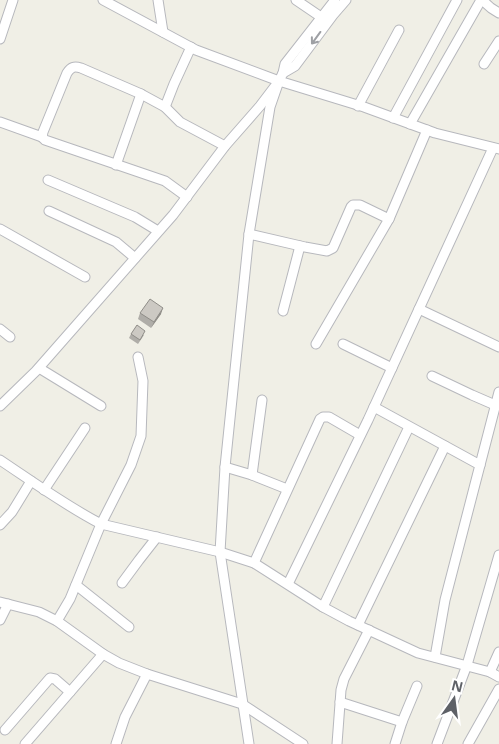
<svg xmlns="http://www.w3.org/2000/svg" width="499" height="744" viewBox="0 0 499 744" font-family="'Noto Sans',sans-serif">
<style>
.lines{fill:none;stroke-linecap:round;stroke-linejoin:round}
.minor-casing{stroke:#b7b8bd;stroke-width:11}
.minor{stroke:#fff;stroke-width:9}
.wall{fill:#afada8}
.shaded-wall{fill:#8f8d88}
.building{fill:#ccc9c3;stroke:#8f8d88}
.oneway{stroke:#9ea0a4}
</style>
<rect width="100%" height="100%" fill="#f0efe6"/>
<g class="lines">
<defs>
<g id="minor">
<polyline points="103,0 196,50 279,81 364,107 435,133 499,149"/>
<polyline points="158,0 163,32"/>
<polyline points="296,0 321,17"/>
<polyline points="482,0 491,8 499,13"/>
<polyline points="0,39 13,0"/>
<polyline points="484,64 499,41"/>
<polyline points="283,73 295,66 333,15 346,0"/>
<polyline points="358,106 399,30"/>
<polyline points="165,107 174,84 191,47"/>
<polyline points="393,118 457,0"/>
<polyline points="0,122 42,137"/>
<polyline points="410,124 481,0"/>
<polyline points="116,165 141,94"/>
<polyline points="48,180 135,217 158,231"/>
<path d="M 187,197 L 165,181 L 45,140 L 42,137 L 43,132 L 67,73 C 71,67 74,66 81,68 L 141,94 L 165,107 L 180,122 L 225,146"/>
<polyline points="49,211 116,242 135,258"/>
<polyline points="0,229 85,277"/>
<polyline points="249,234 305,247 327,251 333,248 351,207 353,205 360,205 389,219"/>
<polyline points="419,309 499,347"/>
<polyline points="283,311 300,246"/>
<polyline points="0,329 10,337"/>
<polyline points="316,344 389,219 427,130"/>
<polyline points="343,344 392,368"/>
<polyline points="39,368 101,406"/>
<polyline points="432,376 472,395 495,405"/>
<polyline points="0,406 36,371 173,215 225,146 260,106 279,81 283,73 285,64 335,0"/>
<polyline points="374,407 480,465 445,600 435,657"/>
<path d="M 0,460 C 33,482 66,506 101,524 L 220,552 L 254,563 L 323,607 L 349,621 L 418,653 L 490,672 L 499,677"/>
<polyline points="480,465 499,392"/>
<polyline points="225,467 252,475 287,489"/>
<polyline points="252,475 262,400"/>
<polyline points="44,490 85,428"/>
<polyline points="0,525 12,512 31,481"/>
<polyline points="254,563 320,419 323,417 329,417 360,435"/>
<polyline points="122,583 139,560 157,537"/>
<polyline points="288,584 368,420 493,148"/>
<polyline points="76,585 129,627"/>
<polyline points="0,602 39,612 57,621 103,654 119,663 147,674 242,704 303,744"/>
<polyline points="323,607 409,427"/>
<polyline points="0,620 8,604"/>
<polyline points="57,621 70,599 101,524 131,465 141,436 143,381 138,357"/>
<polyline points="358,625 445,446"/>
<polyline points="490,672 499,652"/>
<polyline points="340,702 402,722"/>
<polyline points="5,730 50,678 55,679 70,692"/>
<polyline points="25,744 103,654"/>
<polyline points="116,744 125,717 147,674"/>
<polyline points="249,744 220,552 225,467 249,234 270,107 279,81"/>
<polyline points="337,744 341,690 344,679 369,630"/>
<polyline points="395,744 402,722 417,686"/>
<polyline points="437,744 467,665 499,555"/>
<polyline points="468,744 499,689"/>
</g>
</defs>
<!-- minor casing -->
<use href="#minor" class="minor-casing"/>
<!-- minor -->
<use href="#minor" class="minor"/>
</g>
<!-- wall -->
<g class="wall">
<polygon points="140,313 161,314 151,328 138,319"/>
<polygon points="131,334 144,335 138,344 129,338"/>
</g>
<!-- shaded-wall -->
<polygon class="shaded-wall" points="163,308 161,314 151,328 154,322"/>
<!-- building -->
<g class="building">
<polygon points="150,299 163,308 154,322 140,313"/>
<polygon points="137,325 145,331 140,340 131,334"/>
</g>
<!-- one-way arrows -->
<defs><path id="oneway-shaft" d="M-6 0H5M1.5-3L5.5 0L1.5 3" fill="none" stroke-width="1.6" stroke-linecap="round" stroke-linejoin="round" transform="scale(1.25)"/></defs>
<use class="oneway" href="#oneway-shaft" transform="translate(316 38) rotate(126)"/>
<!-- north arrow -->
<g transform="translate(454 699) rotate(14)" stroke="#ffffff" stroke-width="4" paint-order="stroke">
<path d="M0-4L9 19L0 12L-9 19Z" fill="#5e6167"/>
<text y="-8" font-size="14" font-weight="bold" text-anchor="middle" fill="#5e6167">N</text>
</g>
</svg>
